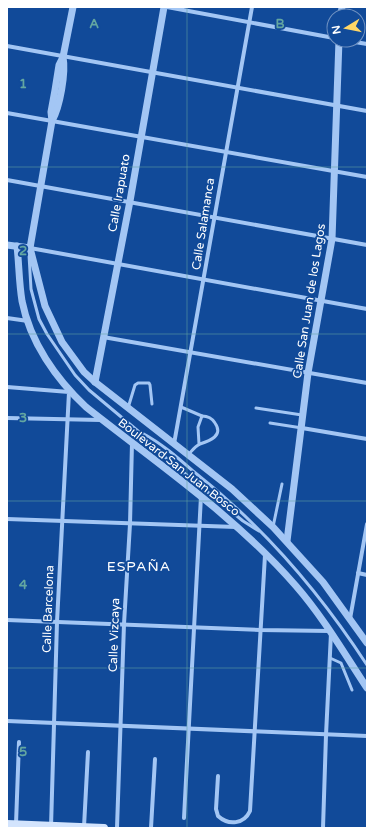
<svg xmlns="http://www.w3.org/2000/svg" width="374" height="835" viewBox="0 0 374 835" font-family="'Varela Round',sans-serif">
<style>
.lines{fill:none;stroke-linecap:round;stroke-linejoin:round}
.service{stroke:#a3c6f4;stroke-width:3}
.minor{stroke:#a3c6f4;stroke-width:4}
.tertiary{stroke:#a3c6f4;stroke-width:7}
.secondary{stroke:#d3e4fd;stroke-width:8}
.grid{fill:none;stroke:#63a6a1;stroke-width:1;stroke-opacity:0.55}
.labels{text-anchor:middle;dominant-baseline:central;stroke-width:3.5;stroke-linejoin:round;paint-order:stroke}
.street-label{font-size:12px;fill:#fff;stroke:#114a99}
.quarter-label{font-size:14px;letter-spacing:1px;fill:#fff;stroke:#114a99}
.grid-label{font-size:13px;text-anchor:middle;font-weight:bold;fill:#63a6a1;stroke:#114a99;stroke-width:3.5;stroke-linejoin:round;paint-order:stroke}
</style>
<rect width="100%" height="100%" fill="#114a99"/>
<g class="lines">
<!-- service -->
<g class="service">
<polyline points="29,255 31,289 39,319 47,334 75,375 89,390 138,431 155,449 243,521 259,531"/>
<polyline points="181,407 202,416"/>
<polyline points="128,408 135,385 138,383 149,383 150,385 152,404"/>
<polyline points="256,408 302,415"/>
<polyline points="270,423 302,428"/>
<path d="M 142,433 C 161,443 177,457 193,471 C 262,525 319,591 367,665"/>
<path d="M 188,455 C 191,452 195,446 200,444 C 209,441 224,436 215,423 C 212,418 208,416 202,416 L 198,427 L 199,444"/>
<polyline points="273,527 282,484"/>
<polyline points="330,658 341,663 352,690"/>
</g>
<!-- minor -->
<g class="minor">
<polyline points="167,7 334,38"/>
<polyline points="343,40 367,44"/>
<polyline points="7,46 367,111"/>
<polyline points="7,113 367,177"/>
<polyline points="7,180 367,245"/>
<polyline points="30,248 367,309"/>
<polyline points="7,318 28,321"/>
<polyline points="103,337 367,383"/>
<polyline points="7,387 69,392 57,622 51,827"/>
<polyline points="7,418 101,420"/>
<polyline points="302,428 367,439"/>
<polyline points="174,444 252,7"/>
<polyline points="7,519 236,527"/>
<polyline points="358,573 367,575"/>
<polyline points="350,619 367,524"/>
<polyline points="7,620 260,630 330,631"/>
<polyline points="7,721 367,736"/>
<path d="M 218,776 L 216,809 L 218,816 C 229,826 244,824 250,811 L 265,555"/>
<polyline points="184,818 201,496"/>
<polyline points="16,824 19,742"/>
<polyline points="84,827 88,752"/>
<polyline points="117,828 124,624 130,524 132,443"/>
<polyline points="151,828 155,759"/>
<polyline points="323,828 326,735 331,633"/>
</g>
<!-- tertiary -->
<g class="tertiary">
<polyline points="73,7 63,57 59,65 55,90 51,112 52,121 30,248 45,306 62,342 84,372 95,382 232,489 273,527 323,582 367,643"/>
<polyline points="341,16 342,7"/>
<path d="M 52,121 C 60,107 66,73 63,57"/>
<polyline points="7,245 30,248"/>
<path d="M 17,246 C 19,264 19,283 22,301 C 30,342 56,379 86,407 C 158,464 235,516 296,586 C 323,617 344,653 367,688"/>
<polyline points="95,382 130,201 164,7"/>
<polyline points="287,541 308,373 332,239 339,40"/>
</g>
<!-- secondary -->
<polyline class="secondary" points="7,824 104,828"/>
</g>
<!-- grid -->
<path class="grid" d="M 187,7 L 187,828M 7,167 L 367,167M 7,334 L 367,334M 7,501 L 367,501M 7,668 L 367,668"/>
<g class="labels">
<!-- street labels -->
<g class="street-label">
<text transform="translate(119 193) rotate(-80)">Calle Irapuato</text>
<text transform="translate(203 224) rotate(-81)">Calle Salamanca</text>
<text transform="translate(309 301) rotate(-81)">Calle San Juan de los Lagos</text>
<text transform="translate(179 467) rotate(38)">Boulevard San Juan Bosco</text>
<text transform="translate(48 609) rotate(-88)">Calle Barcelona</text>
<text transform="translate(114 635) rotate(-88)">Calle Vizcaya</text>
</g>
<!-- quarter labels -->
<g class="quarter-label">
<text x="139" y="566">ESPAÑA</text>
</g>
</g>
<g class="grid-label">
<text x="94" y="28">A</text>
<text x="280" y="28">B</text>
<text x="23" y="88">1</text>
<text x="23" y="255">2</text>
<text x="23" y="422">3</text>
<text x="23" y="589">4</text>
<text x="23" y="756">5</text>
</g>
<!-- border -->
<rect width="374" height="835" fill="none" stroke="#ffffff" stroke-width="16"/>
<!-- north arrow -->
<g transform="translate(346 28) rotate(260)"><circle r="19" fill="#114a99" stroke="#7092c2"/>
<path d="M0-3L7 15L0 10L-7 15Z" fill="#ffd666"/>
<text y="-6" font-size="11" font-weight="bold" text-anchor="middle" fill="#ffffff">N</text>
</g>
</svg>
